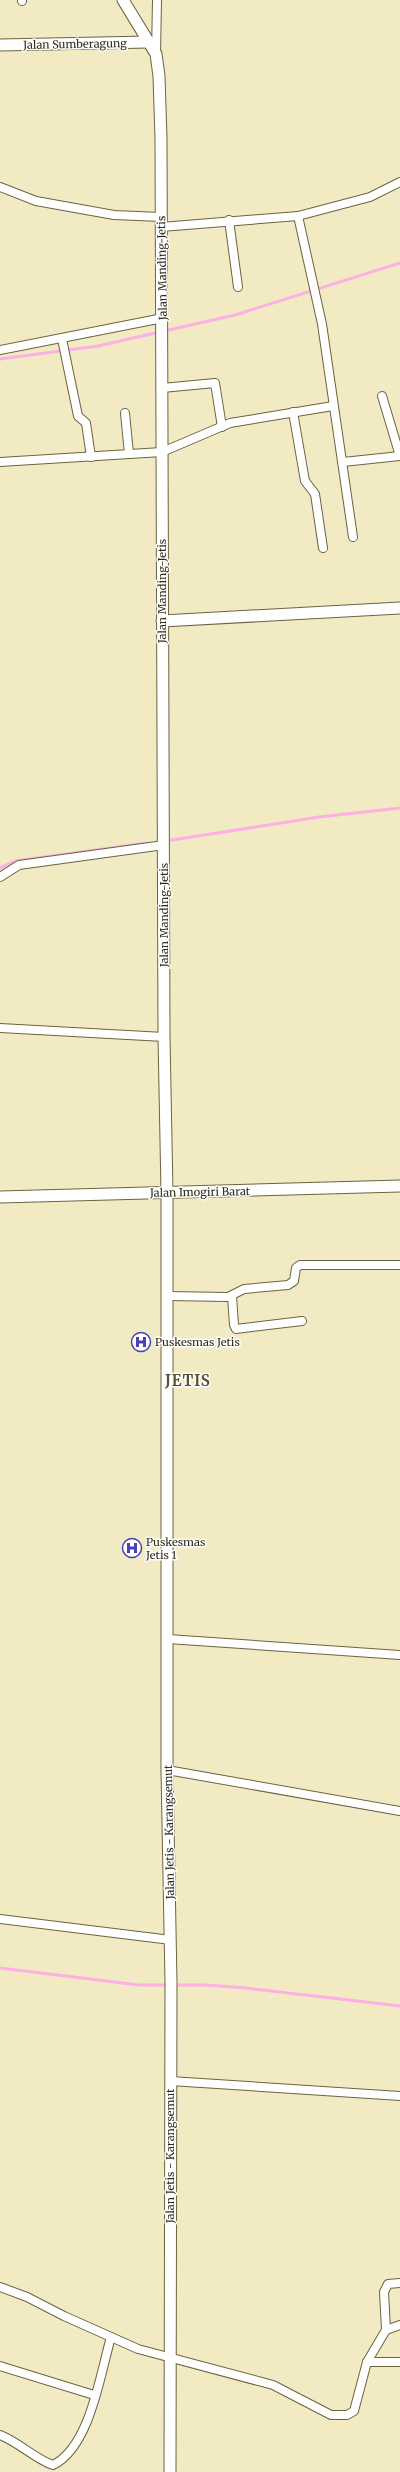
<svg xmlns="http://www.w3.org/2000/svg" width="400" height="2472" viewBox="0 0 400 2472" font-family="Merriweather,serif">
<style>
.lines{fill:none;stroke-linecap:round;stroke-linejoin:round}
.stream{stroke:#fcb0e5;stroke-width:3}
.street-casing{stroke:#6b6441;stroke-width:10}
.secondary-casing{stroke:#6b6441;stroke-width:13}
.street{stroke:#fff;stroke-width:8}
.secondary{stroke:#fff;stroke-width:11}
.labels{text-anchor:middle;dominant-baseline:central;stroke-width:3;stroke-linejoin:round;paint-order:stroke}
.street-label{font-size:11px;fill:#2f2b1c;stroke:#fff}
.poi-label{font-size:11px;fill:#2f2b1c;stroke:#fff;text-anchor:start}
.district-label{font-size:15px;font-weight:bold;letter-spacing:1px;fill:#59512f;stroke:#fff}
</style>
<rect width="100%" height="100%" fill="#f2eac3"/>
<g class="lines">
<!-- stream -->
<g class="stream">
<polyline points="0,359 98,346 235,315 400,263"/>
<polyline points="166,841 319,817 400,808"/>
<polyline points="0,868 15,861 147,843"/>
<polyline points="0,1968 139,1985 206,1985 246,1988 400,2006"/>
</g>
<defs>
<g id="street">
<polyline points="22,0 22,1"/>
<polyline points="156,54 157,0"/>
<polyline points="0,187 36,201 114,215 161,217"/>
<polyline points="298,216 322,324 353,537"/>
<polyline points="229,220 238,287"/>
<polyline points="161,227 298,216 370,197 400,182"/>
<polyline points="62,339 78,416 86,423 91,457"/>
<polyline points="0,350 163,318"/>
<polyline points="162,388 215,383 222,427"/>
<polyline points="382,396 400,456"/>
<polyline points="293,412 305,481 315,494 323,548"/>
<polyline points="125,413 129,454"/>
<polyline points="0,462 162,452 230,423 333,406"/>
<polyline points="343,462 400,456"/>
<polyline points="0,877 19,865 164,845"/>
<polyline points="0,1028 164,1037"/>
<polyline points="167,1296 228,1297 244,1289 288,1285 294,1281 296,1268 300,1265 400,1265"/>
<polyline points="232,1296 234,1325 236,1329 302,1321"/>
<polyline points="168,1639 400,1655"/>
<polyline points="167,1770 400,1811"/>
<polyline points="0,1919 171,1940"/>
<polyline points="170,2081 400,2096"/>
<polyline points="0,2287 27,2297 64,2316 138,2349 273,2385 331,2415 347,2415 354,2411 367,2362 400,2362"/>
<polyline points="386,2330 384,2292 388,2284 400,2283"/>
<polyline points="367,2362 386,2330 400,2325"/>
<polyline points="0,2366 94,2395"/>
<path d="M 0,2435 C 20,2443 35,2459 53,2465 C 90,2447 100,2375 111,2337"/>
</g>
<g id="secondary">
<polyline points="123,0 156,54 159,76 161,139 164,1037 167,1193 167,1770 171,1982 170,2472"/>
<polyline points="0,45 149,42"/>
<polyline points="162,621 400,608"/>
<polyline points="0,1197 400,1186"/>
</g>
</defs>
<!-- street casing -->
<use href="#street" class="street-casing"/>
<!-- secondary casing -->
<use href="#secondary" class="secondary-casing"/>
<!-- street -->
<use href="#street" class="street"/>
<!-- secondary -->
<use href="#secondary" class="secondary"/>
</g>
<!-- icons -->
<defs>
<symbol id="hospital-ring" viewBox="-11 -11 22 22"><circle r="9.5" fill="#fff" stroke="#4642b8" stroke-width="1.5"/><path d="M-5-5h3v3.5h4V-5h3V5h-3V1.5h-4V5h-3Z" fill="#4642b8"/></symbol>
</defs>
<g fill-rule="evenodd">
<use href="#hospital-ring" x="130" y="1331" width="22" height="22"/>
<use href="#hospital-ring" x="121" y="1537" width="22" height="22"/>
</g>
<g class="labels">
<!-- street labels -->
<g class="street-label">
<text transform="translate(75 44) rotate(-1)">Jalan Sumberagung</text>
<text transform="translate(162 268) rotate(-91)">Jalan Manding-Jetis</text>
<text transform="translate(162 591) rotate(-90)">Jalan Manding-Jetis</text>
<text transform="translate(164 915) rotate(-90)">Jalan Manding-Jetis</text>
<text transform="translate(200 1192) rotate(-1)">Jalan Imogiri Barat</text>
<text transform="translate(169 1832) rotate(-91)">Jalan Jetis - Karangsemut</text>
<text transform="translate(170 2156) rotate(-90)">Jalan Jetis - Karangsemut</text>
</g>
<!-- poi labels -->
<g class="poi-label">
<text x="155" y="1342">Puskesmas Jetis</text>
<text x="146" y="1542">Puskesmas<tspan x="146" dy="13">Jetis 1</tspan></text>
</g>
<!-- district labels -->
<g class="district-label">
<text x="188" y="1380">JETIS</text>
</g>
</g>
</svg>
